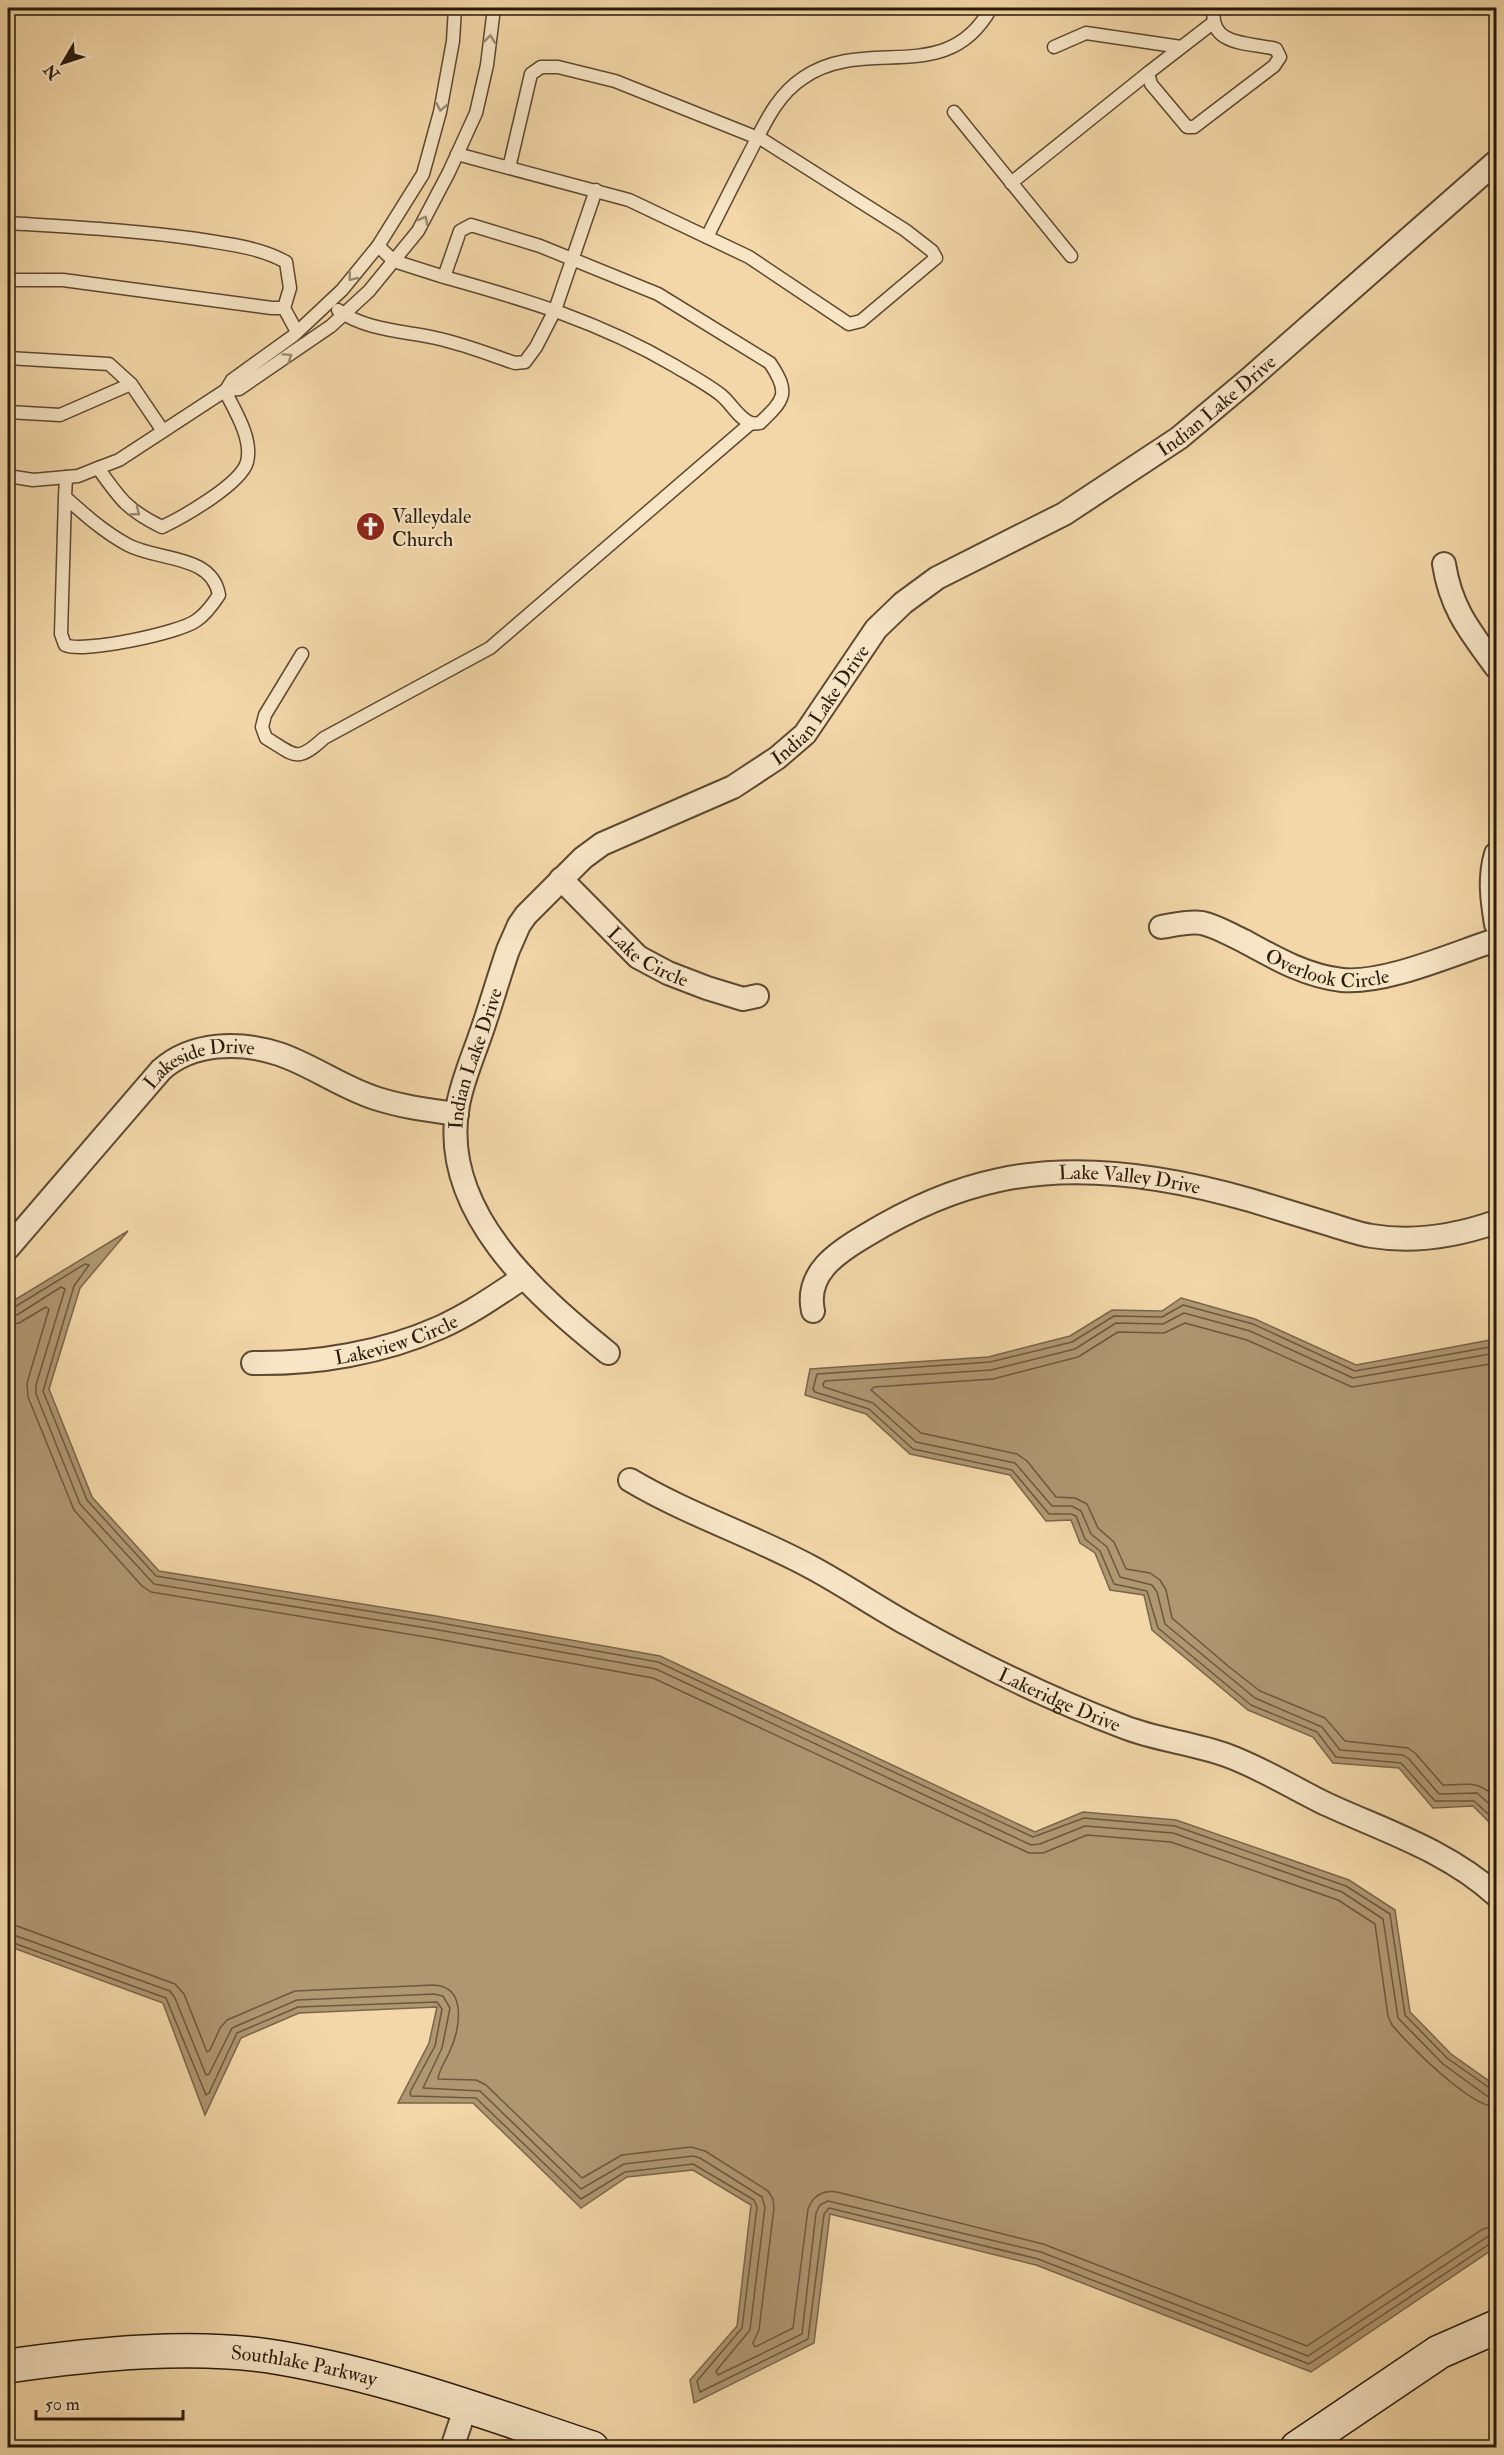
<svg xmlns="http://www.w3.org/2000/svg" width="1504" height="2455" font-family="'IM FELL Double Pica',serif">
<rect width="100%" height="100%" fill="#f3d7a8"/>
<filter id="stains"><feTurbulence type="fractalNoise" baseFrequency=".00333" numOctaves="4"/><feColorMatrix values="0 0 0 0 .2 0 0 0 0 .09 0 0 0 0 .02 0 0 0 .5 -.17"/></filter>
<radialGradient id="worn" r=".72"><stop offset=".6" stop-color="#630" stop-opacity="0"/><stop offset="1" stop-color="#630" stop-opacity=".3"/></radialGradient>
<g fill="#af9772" stroke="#7a6548" stroke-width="1.5">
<polygon points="128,1231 80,1288 49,1389 92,1497 159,1571 436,1616 660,1656 1035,1832 1083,1812 1176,1820 1349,1880 1395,1910 1410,2012 1451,2054 1496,2086 1496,2247 1311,2372 1036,2265 830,2214 814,2343 694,2403 690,2380 737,2326 751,2205 693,2170 627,2177 581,2208 473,2103 398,2103 429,2043 437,2007 299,2013 241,2038 205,2115 163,2003 8,1946 8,1304"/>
<polygon points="1181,1298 1255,1319 1356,1365 1496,1339 1496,1829 1473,1806 1433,1808 1399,1768 1333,1763 1313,1737 1248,1710 1152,1630 1144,1595 1110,1590 1095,1553 1080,1543 1071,1520 1046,1521 1010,1475 910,1454 866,1414 805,1395 810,1369 988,1357 1070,1336 1112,1310 1162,1311"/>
</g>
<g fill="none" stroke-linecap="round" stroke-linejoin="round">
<g stroke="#6d583e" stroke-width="1.5">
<polyline points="8,1309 13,1308 85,1264 89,1265 74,1286 43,1391 87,1500 156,1576 435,1622 658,1662 1033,1837 1084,1818 1175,1826 1346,1886 1390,1914 1405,2015 1447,2058 1491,2089 1496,2090"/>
<polyline points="8,1316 17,1315 61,1287 65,1289 36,1385 36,1394 80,1504 154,1584 433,1629 656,1669 1031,1845 1040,1844 1085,1826 1173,1833 1342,1892 1383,1919 1398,2018 1443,2064 1487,2096 1496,2098"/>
<path d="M8,1325L19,1323L46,1307L49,1309L27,1383L28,1397L74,1510L142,1586L151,1592L432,1638L653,1678L1029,1853H1043L1087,1835L1171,1842L1338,1900L1375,1924L1388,2016L1392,2025C1410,2046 1469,2106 1496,2107"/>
<polyline points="1496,1346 1355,1371 1253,1324 1183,1305 1162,1317 1114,1316 1072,1342 990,1362 817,1374 813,1389 815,1392 869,1409 913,1449 1012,1470 1049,1514 1071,1514 1076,1516 1085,1539 1100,1551 1114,1584 1147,1591 1158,1628 1251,1705 1317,1732 1336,1757 1401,1763 1435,1801 1474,1801 1496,1821"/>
<polyline points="1496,1353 1353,1378 1250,1331 1184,1313 1163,1324 1116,1323 1075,1349 991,1370 825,1381 823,1384 824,1387 873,1403 916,1442 1015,1463 1052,1506 1072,1506 1081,1511 1091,1534 1107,1547 1120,1577 1152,1585 1157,1592 1165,1624 1255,1698 1322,1727 1340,1750 1403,1755 1409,1759 1439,1794 1477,1793 1496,1810"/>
<path d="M1496,1363L1352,1387L1247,1340L1185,1323L1164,1333L1118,1332L1078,1357L993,1379L874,1387L871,1390L921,1433L1017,1454L1027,1461L1056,1497L1075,1498L1087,1504L1098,1528L1114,1542L1126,1569L1150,1573L1160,1580L1166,1590L1172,1618L1228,1666L1260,1691L1325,1718L1345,1741L1408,1748L1415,1753L1443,1785C1467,1786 1476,1778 1496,1798"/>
<path d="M8,1924L17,1926L175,1984L184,1994L207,2052L210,2050L220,2028L227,2020L295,1991L434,1985C469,1987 459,2032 449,2053C445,2062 439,2070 438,2079L476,2080L486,2085L582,2178L622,2155L691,2147L705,2151L768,2191L773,2199L774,2208L759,2330L753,2343L755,2347L793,2328L808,2209C813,2196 823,2190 837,2192L1043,2244L1307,2346L1483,2229L1496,2226"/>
<polyline points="8,1933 170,1991 175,1998 206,2075 209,2074 232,2028 297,2000 434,1994 443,1996 450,2008 442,2048 423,2088 480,2091 581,2189 624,2164 693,2156 700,2158 762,2197 765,2207 750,2330 716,2371 718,2375 802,2334 816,2213 820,2205 828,2201 1041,2252 1308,2356 1487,2237 1496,2235"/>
<polyline points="8,1941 166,1998 206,2095 209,2093 237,2033 298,2007 437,2002 442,2009 435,2046 410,2092 411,2096 476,2098 581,2199 625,2172 693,2164 754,2200 757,2207 742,2328 697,2381 700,2392 808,2339 824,2214 829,2208 1038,2259 1309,2364 1491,2243 1496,2242"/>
</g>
<defs>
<g id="lane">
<polyline points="455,8 453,41 440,112 423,174 378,246 342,290 293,336 232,380 226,390 239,389 331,326 369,291 418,231 449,172 476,113 487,65 494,8"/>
<path d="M1214,22L1148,73L1151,84L1187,127H1194L1274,66L1280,57L1276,49C1249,42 1208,47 1214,8"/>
<polyline points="1054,47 1086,33 1181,47"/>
<polyline points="954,112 1071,256"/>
<polyline points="457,154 629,200 749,257 849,324 861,321 936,258 932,251 905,230 763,140 615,81 558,67 541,67 531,74 509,168"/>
<polyline points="1011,183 1148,73"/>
<path d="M8,223C71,227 133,230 197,239C227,244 259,247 286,262L290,288L284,308L297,332"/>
<path d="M707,237C720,211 733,185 746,160C762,130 774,97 803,78C867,34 946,89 991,8"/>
<path d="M378,246L394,261L441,276L444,277C527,300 600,322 675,366C690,375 707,384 721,395C731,403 739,419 751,423C754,424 757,423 760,423C785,399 790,393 770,363L658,294L540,246L471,225L460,231L444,277"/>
<polyline points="8,280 63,280 272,308 284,308"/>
<path d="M338,310C366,331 407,331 440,339C466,345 491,355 515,363L525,362L536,347L555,310L596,190"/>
<polyline points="8,358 109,364 131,384 163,431"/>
<polyline points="8,412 60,415 131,384"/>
<path d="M98,468C120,499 127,510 162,527C183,517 241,484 247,462C253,439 235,411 225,391"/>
<polyline points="8,476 33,480 78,476 98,468 119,460 226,390"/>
<path d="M65,497C85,515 104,532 128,545C158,561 212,554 219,595C213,604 206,614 197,620C181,633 83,653 65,645L61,634L65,497L66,477"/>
<path d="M302,654L265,715L262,727L266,738C295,755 296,764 324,738L490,648L751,423"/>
</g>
<g id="street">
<path d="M1444,564C1451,609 1470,631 1496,667"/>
<path d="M1496,854C1489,877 1492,900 1496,924"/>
<path id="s1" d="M561,879L638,957L668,973L707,988L743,999L757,996"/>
<path id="s2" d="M1161,927C1174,925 1188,921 1202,923C1216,926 1231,935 1244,941C1275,958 1306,976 1342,980C1386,984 1452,954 1496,940"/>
<path id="s3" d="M8,1248L161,1070C192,1042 240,1041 279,1054C312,1065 341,1087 375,1098C402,1107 429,1110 457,1114"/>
<path id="s4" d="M813,1311C805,1274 836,1253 865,1236C906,1211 951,1190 999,1180C1081,1162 1170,1177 1250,1200C1277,1208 1305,1217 1332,1225C1345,1229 1358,1234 1372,1236C1415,1243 1456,1236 1496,1222"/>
<path id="s5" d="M608,1353C536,1295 438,1210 458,1105C462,1082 472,1059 480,1036C490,1008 498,979 508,950L519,925L526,915L583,858L602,844L733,787L777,758L805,734L876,629L903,603L937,578L1064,514L1179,438L1247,381L1496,162"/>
<path id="s6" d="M253,1363C316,1364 383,1353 441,1327C470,1314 497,1295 524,1277"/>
<path id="s7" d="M630,1480C687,1514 751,1535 809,1566C843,1584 875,1606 909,1625C978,1664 1050,1699 1124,1727C1157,1740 1193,1743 1226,1755C1262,1768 1293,1788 1326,1804C1385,1831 1448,1851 1496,1895"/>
<polyline points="452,2448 466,2406"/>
</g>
<g id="secondary">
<path id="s8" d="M8,2366C92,2354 196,2343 281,2358C387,2376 490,2414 592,2448"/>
<polyline points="1297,2448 1439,2352 1496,2327"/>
</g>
</defs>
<use href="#lane" stroke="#5d4931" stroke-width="15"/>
<use href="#street" stroke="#5d4931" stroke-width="26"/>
<use href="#secondary" stroke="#2b1a09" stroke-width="36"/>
<use href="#lane" stroke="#f7e5c6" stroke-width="12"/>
<use href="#street" stroke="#f7e5c6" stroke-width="22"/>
<use href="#secondary" stroke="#f7e5c6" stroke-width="33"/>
</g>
<defs><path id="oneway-chevron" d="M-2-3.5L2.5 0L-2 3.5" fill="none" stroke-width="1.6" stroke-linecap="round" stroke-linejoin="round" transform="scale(1.5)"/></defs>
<g stroke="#9b8a71">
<use href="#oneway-chevron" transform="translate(490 39) rotate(-83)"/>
<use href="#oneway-chevron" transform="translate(441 107) rotate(101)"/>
<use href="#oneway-chevron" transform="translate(424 220) rotate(-62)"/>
<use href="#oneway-chevron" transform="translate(352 277) rotate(129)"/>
<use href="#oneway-chevron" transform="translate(288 357) rotate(-34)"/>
<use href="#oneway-chevron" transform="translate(136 512) rotate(38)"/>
</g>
<defs>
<symbol id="church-disc" viewBox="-11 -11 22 22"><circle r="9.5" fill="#8f2418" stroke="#f7e5c6"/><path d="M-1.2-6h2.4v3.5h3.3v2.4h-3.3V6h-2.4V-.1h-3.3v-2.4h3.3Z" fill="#fff"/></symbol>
</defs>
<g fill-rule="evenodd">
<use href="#church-disc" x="354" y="510" width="33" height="33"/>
</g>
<g text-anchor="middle" stroke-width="4.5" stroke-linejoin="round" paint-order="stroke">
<g font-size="20" fill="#2b1a09" stroke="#f7e5c6">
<text dy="7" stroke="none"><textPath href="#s5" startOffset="1380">Indian Lake Drive</textPath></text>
<text dy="7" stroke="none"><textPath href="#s5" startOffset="876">Indian Lake Drive</textPath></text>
<text dy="7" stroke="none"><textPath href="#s1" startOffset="118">Lake Circle</textPath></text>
<text dy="7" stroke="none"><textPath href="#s2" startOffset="177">Overlook Circle</textPath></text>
<text dy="7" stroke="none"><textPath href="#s5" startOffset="354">Indian Lake Drive</textPath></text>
<text dy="7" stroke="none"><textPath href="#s3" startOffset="274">Lakeside Drive</textPath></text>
<text dy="7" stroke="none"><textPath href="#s4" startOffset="376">Lake Valley Drive</textPath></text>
<text dy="7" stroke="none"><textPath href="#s6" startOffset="146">Lakeview Circle</textPath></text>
<text dy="7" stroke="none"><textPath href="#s7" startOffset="483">Lakeridge Drive</textPath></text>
<text dy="7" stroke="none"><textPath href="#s8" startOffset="298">Southlake Parkway</textPath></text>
</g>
<g font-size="20" fill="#2b1a09" stroke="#f7e5c6" text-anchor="start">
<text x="392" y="523">Valleydale<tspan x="392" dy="23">Church</tspan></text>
</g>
</g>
<rect width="1504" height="2455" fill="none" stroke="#f3d7a8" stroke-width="30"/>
<rect x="9" y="9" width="1486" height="2437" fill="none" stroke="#2b1a09" stroke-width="3"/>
<rect x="15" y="15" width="1474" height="2425" fill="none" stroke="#2b1a09" stroke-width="1.5"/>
<g transform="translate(63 63) rotate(231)" stroke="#f7e5c6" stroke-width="4.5" paint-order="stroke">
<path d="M0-4.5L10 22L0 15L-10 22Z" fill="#2b1a09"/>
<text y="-9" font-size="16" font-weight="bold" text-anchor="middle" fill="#2b1a09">N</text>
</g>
<path d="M36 2410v9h147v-9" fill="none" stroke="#2b1a09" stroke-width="3"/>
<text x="45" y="2410" font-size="18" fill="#2b1a09" stroke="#f7e5c6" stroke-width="4.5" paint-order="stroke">50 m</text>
<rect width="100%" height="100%" filter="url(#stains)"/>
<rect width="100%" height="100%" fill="url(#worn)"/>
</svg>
